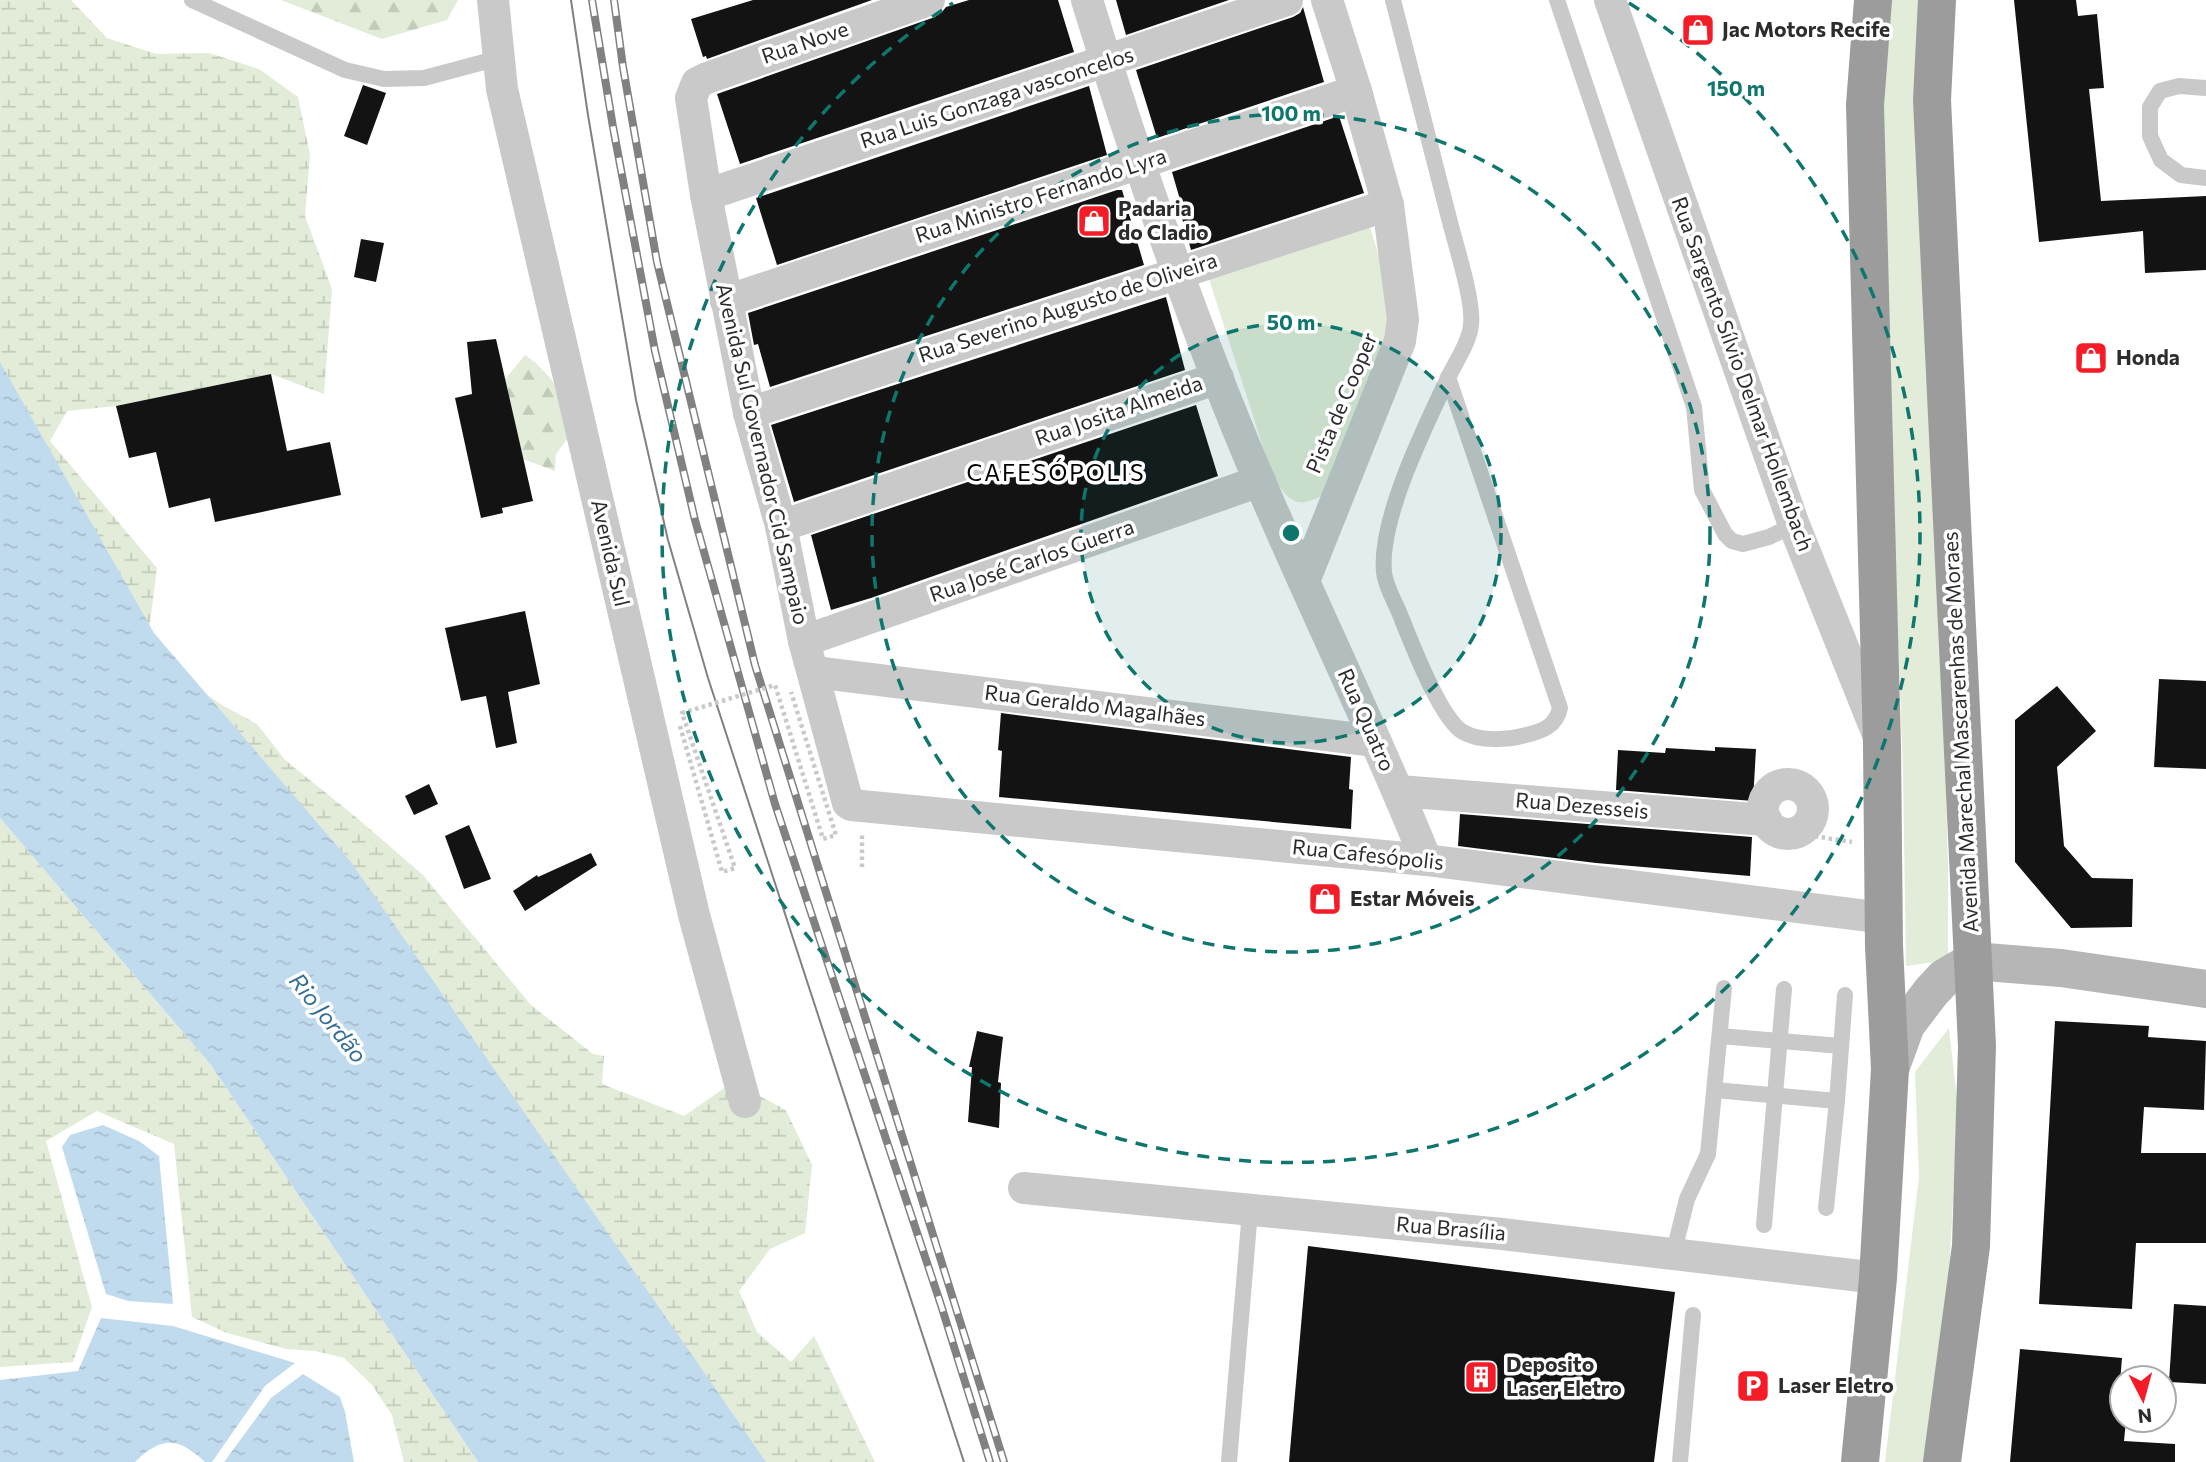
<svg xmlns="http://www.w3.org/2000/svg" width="2206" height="1462" font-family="Commissioner,sans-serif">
<defs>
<pattern id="forest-firs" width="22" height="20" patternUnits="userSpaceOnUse" patternTransform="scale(1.75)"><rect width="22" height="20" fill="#e2ecd8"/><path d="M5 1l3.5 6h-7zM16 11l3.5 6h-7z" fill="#c2cbba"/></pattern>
<pattern id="wetland-marsh" width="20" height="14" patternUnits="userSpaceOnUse" patternTransform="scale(1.75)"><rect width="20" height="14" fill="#e2ecd8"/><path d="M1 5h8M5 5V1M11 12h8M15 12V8" fill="none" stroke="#c2cbba"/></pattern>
<pattern id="water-ripples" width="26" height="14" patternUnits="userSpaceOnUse" patternTransform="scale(1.75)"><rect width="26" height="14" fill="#c1dbee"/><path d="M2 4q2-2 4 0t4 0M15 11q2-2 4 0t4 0" fill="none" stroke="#a6bccc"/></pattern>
</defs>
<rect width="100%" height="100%" fill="#fff"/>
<g fill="#e2ecd8">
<polygon points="1885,0 1927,0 1948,870 1948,960 1906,966 1903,770 1882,221"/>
<path d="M1367,217L1398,320L1325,494C1297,510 1290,502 1273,478L1208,276Z"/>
<polygon points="1949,1028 1958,1109 1947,1310 1926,1462 1885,1462 1919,1177 1915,1072"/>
</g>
<g fill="url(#forest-firs)">
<polygon points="281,0 458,0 447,20 382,39"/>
<polygon points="525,355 536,363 552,380 566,411 567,439 556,454 555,471 523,459 505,379"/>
</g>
<g fill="url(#wetland-marsh)">
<polygon points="0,0 71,0 107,38 156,54 209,53 259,69 298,97 310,155 305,216 332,289 324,394 271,374 116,406 67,411 50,441 157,568 146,654 222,705 257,724 285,760 357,818 423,875 531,1005 593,1054 604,1056 602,1084 684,1116 733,1082 786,1110 812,1165 805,1233 770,1249 739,1291 757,1332 791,1362 814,1336 875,1462 720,1462 0,465"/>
<polygon points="0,818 211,1065 478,1462 404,1462 392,1415 372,1385 344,1358 315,1351 286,1349 227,1333 192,1317 174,1144 97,1111 46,1141 92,1307 73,1362 0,1367"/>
</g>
<g fill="url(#water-ripples)">
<polygon points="0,362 154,633 351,862 766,1462 478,1462 211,1065 0,818"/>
<polygon points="103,1125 139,1141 159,1156 173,1304 128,1301 106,1294 62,1147 70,1135"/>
<path d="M101,1318L173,1326L295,1363L265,1386L212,1462H205C179,1438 163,1435 135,1462H0V1380L78,1371Z"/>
<polygon points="303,1374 340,1397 345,1412 354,1462 224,1462 271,1398"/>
</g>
<g fill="#131313">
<polygon points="753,0 872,0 707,59 706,56 703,57 691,19"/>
<polygon points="969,0 1058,0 1074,52 740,164 717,94 935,17 942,12 946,7"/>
<polygon points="1116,0 1229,0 1126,35"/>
<polygon points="2014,0 2076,0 2078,16 2097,14 2104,88 2089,89 2101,201 2206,196 2206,270 2145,273 2143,231 2039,242"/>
<polygon points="1303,7 1324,82 1157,138 1136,70 1293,17 1300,13"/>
<polygon points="363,85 386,93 367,145 344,136"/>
<polygon points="1089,86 1107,155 777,265 756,198"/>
<polygon points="1339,116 1364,193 1191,250 1180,211 1183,210 1172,172"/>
<polygon points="1117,190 1122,190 1144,265 770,387 758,344 754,345 748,313"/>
<polygon points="361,239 384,243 376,282 354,277"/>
<polygon points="1166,297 1185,370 794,502 771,425"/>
<polygon points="496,339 533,501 502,508 503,513 481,518 455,398 472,394 467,342"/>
<polygon points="271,374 287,451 330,442 341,495 215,522 210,498 169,508 156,452 129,458 116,406"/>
<polygon points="1196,405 1218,476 871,598 831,610 811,535"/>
<polygon points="525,611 540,684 508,692 517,743 496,748 486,696 461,701 445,628"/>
<polygon points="2159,679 2206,681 2206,769 2154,767"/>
<polygon points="2057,686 2096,731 2057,767 2064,846 2092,878 2133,879 2132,927 2071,928 2015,862 2015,720"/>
<polygon points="1001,713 1351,757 1349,789 1353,790 1351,829 999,797 1002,751 998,750"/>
<polygon points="1715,747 1756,749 1753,801 1616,790 1618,750 1665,753 1666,748 1715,751"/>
<polygon points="429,784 438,804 414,815 405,796"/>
<polygon points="1460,814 1752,837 1750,876 1596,863 1458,846"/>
<polygon points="469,825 491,879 464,889 445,836"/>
<polygon points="591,853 597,865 525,911 513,891 537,875 538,877"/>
<polygon points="2055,1021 2149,1026 2148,1037 2206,1041 2204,1110 2144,1107 2141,1153 2206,1153 2206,1243 2136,1243 2132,1309 2039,1304"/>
<polygon points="977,1031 1003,1037 998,1082 1001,1083 999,1128 968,1122 972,1067 969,1067"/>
<polygon points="1308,1246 1675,1292 1654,1462 1289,1462"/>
<polygon points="2174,1304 2206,1306 2206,1384 2169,1382"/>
<polygon points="2020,1349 2122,1358 2117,1420 2126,1420 2124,1441 2175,1444 2175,1462 2010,1462"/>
</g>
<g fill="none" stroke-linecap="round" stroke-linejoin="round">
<g stroke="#c9c9c9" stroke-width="4.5" stroke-dasharray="3.5 3.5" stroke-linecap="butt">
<polyline points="1794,833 1852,842"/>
<polyline points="862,867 862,835"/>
</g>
<g stroke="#c9c9c9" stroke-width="16">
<polyline points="192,0 345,70 384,79 424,78 499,58"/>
<path d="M1393,0C1412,75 1432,151 1451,226C1457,249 1474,303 1471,325C1469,343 1456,361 1448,378C1425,427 1379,519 1384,572C1385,585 1394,600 1399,612C1410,639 1440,719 1463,732C1480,742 1508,740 1526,735C1543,731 1556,726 1560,708L1448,377"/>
<polyline points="1557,0 1694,407 1702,490 1725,534 1732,541 1743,544 1769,537 1794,525"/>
<polyline points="2206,88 2179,86 2160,91 2150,107 2150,136 2161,160 2181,175 2206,178"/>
<polyline points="1720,1036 1841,1046"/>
<polyline points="1715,1090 1837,1101 1826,1208"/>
<polyline points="1837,1101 1845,995"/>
<polyline points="1764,1225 1784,989"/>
<polyline points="1677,1239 1687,1199 1708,1154 1724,988"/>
<polyline points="1229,1462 1250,1211"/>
<polyline points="1680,1462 1693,1315"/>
</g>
<g stroke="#c9c9c9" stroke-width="32">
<polyline points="493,0 502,89 694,915 745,1102"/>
<polyline points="929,0 707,78 697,83 691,98 706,195 749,413 781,526 804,641 848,803 851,805 1426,860 1884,918"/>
<path d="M1087,0C1137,163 1193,326 1260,482C1314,609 1375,732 1426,860"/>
<polyline points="1610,0 1794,525 1877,732"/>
<polyline points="706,195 1287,0"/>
<polyline points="726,301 1356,91"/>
<polyline points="749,413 1388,205"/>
<polyline points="781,526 1218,378"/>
<polyline points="1304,581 1400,341 1403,319 1388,205 1356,91 1327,0"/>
<polyline points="804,641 1260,481"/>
<polyline points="814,672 1375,741"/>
<circle cx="1788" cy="809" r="25"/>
<polyline points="1399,791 1766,820"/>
<polyline points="1024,1188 1502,1234 1878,1278"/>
</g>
<polyline stroke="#b6b6b6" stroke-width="38" points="1890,1069 1906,1025 1931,992 1944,978 1973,961 2061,968 2206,989"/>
<g stroke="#9c9c9c" stroke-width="38">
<polyline points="1937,0 1932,100 1977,1046 1971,1246 1942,1462"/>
<polyline points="1860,1462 1878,1278 1890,1069 1884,946 1882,745 1865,105 1873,0"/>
</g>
<polyline stroke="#818181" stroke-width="2" points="571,0 588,115 636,400 668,540 708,678 964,1462"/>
<defs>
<g id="rail">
<polyline points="592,0 613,127 655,351 695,520 775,804 941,1305 990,1462"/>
<polyline points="614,0 623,67 657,262 755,665 1004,1462"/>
</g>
</defs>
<use href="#rail" stroke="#818181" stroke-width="8"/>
<use href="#rail" stroke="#fff" stroke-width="5" stroke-dasharray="16" stroke-linecap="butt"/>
<polyline stroke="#c9c9c9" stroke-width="4.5" stroke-dasharray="3.5 3.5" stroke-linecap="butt" points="680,726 722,872 735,868 682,713 775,685 823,839 836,835 791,692"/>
</g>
<circle cx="1291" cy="533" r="210" fill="#0f766e" fill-opacity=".12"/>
<g fill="none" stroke="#0f766e" stroke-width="3.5" stroke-dasharray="12 9">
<circle cx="1291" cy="533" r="210"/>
<circle cx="1291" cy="533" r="419"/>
<path d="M1629 3A629 629 0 1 1 953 3"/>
</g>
<defs>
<symbol id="shop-square" viewBox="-11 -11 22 22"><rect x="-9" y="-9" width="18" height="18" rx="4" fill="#f51c27" stroke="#fff"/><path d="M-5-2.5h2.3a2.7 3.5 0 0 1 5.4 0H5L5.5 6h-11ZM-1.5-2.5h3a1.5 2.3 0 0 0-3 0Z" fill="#fff"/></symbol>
<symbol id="building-square" viewBox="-11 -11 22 22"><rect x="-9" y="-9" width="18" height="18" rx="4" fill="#f51c27" stroke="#fff"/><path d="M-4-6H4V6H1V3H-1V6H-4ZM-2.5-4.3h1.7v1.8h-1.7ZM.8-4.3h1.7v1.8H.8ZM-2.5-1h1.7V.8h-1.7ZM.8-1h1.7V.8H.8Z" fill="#fff"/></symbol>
<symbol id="parking-square" viewBox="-11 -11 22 22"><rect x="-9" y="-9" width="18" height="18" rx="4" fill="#f51c27" stroke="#fff"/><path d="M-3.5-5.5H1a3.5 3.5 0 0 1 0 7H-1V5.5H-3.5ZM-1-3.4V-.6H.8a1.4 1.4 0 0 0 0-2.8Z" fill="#fff"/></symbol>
</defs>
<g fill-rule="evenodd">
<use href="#shop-square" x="1679" y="11" width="38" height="38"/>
<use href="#shop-square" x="1075" y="202" width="38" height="38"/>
<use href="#shop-square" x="2072" y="339" width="38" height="38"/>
<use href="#shop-square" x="1306" y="880" width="38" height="38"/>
<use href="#building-square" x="1462" y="1358" width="38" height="38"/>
<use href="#parking-square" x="1734" y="1367" width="38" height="38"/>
</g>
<g text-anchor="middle" stroke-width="7" stroke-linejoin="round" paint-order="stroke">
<g font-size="21" font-weight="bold" fill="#2c2c2c" stroke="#fff" text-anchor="start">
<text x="1722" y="37">Jac Motors Recife</text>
<text x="1118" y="216">Padaria<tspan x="1118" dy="24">do Cladio</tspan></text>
<text x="2116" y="365">Honda</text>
<text x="1350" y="906">Estar Móveis</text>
<text x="1506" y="1372">Deposito<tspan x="1506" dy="24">Laser Eletro</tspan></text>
<text x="1778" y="1393">Laser Eletro</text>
</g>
<g font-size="21" fill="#2c2c2c" stroke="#fff">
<text transform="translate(805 43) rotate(-19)" y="7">Rua Nove</text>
<text transform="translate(997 98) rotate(-18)" y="7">Rua Luis Gonzaga vasconcelos</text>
<text transform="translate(1041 196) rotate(-18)" y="7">Rua Ministro Fernando Lyra</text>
<text transform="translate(1068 308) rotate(-18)" y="7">Rua Severino Augusto de Oliveira</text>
<text transform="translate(1742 374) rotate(70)" y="7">Rua Sargento Sílvio Delmar Hollembach</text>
<text transform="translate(1342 403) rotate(-67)" y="7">Pista de Cooper</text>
<text transform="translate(1119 411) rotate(-19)" y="7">Rua Josita Almeida</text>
<text transform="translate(762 454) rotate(77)" y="7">Avenida Sul Governador Cid Sampaio</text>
<text transform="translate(610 553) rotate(77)" y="7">Avenida Sul</text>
<text transform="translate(1032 561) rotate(-19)" y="7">Rua José Carlos Guerra</text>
<text transform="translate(1095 706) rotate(7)" y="7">Rua Geraldo Magalhães</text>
<text transform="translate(1366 720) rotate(66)" y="7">Rua Quatro</text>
<text transform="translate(1961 732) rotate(-93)" y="7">Avenida Marechal Mascarenhas de Moraes</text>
<text transform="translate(1582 806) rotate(5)" y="7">Rua Dezesseis</text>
<text transform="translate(1368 855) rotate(6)" y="7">Rua Cafesópolis</text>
<text transform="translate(1451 1229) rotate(5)" y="7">Rua Brasília</text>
</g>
<g font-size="23" letter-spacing="2" fill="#000" stroke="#fff">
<text x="1056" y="481">CAFESÓPOLIS</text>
</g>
<g font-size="23" font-style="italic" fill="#336d95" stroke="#fff">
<text transform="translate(328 1018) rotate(51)" y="8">Rio Jordão</text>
</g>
</g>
<circle cx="1291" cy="533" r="10" fill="#0f766e" stroke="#fff" stroke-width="3.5"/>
<g font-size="21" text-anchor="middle" font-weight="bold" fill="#0f766e" stroke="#fff" stroke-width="7" stroke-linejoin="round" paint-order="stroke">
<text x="1736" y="96">150 m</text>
<text x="1291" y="121">100 m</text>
<text x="1291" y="330">50 m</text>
</g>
<g transform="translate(2143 1399) rotate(174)"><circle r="33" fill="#ffffff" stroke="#ababab" stroke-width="2"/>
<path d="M0-5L12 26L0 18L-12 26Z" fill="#f51c27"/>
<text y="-10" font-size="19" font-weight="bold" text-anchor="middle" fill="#2c2c2c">N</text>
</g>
</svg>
